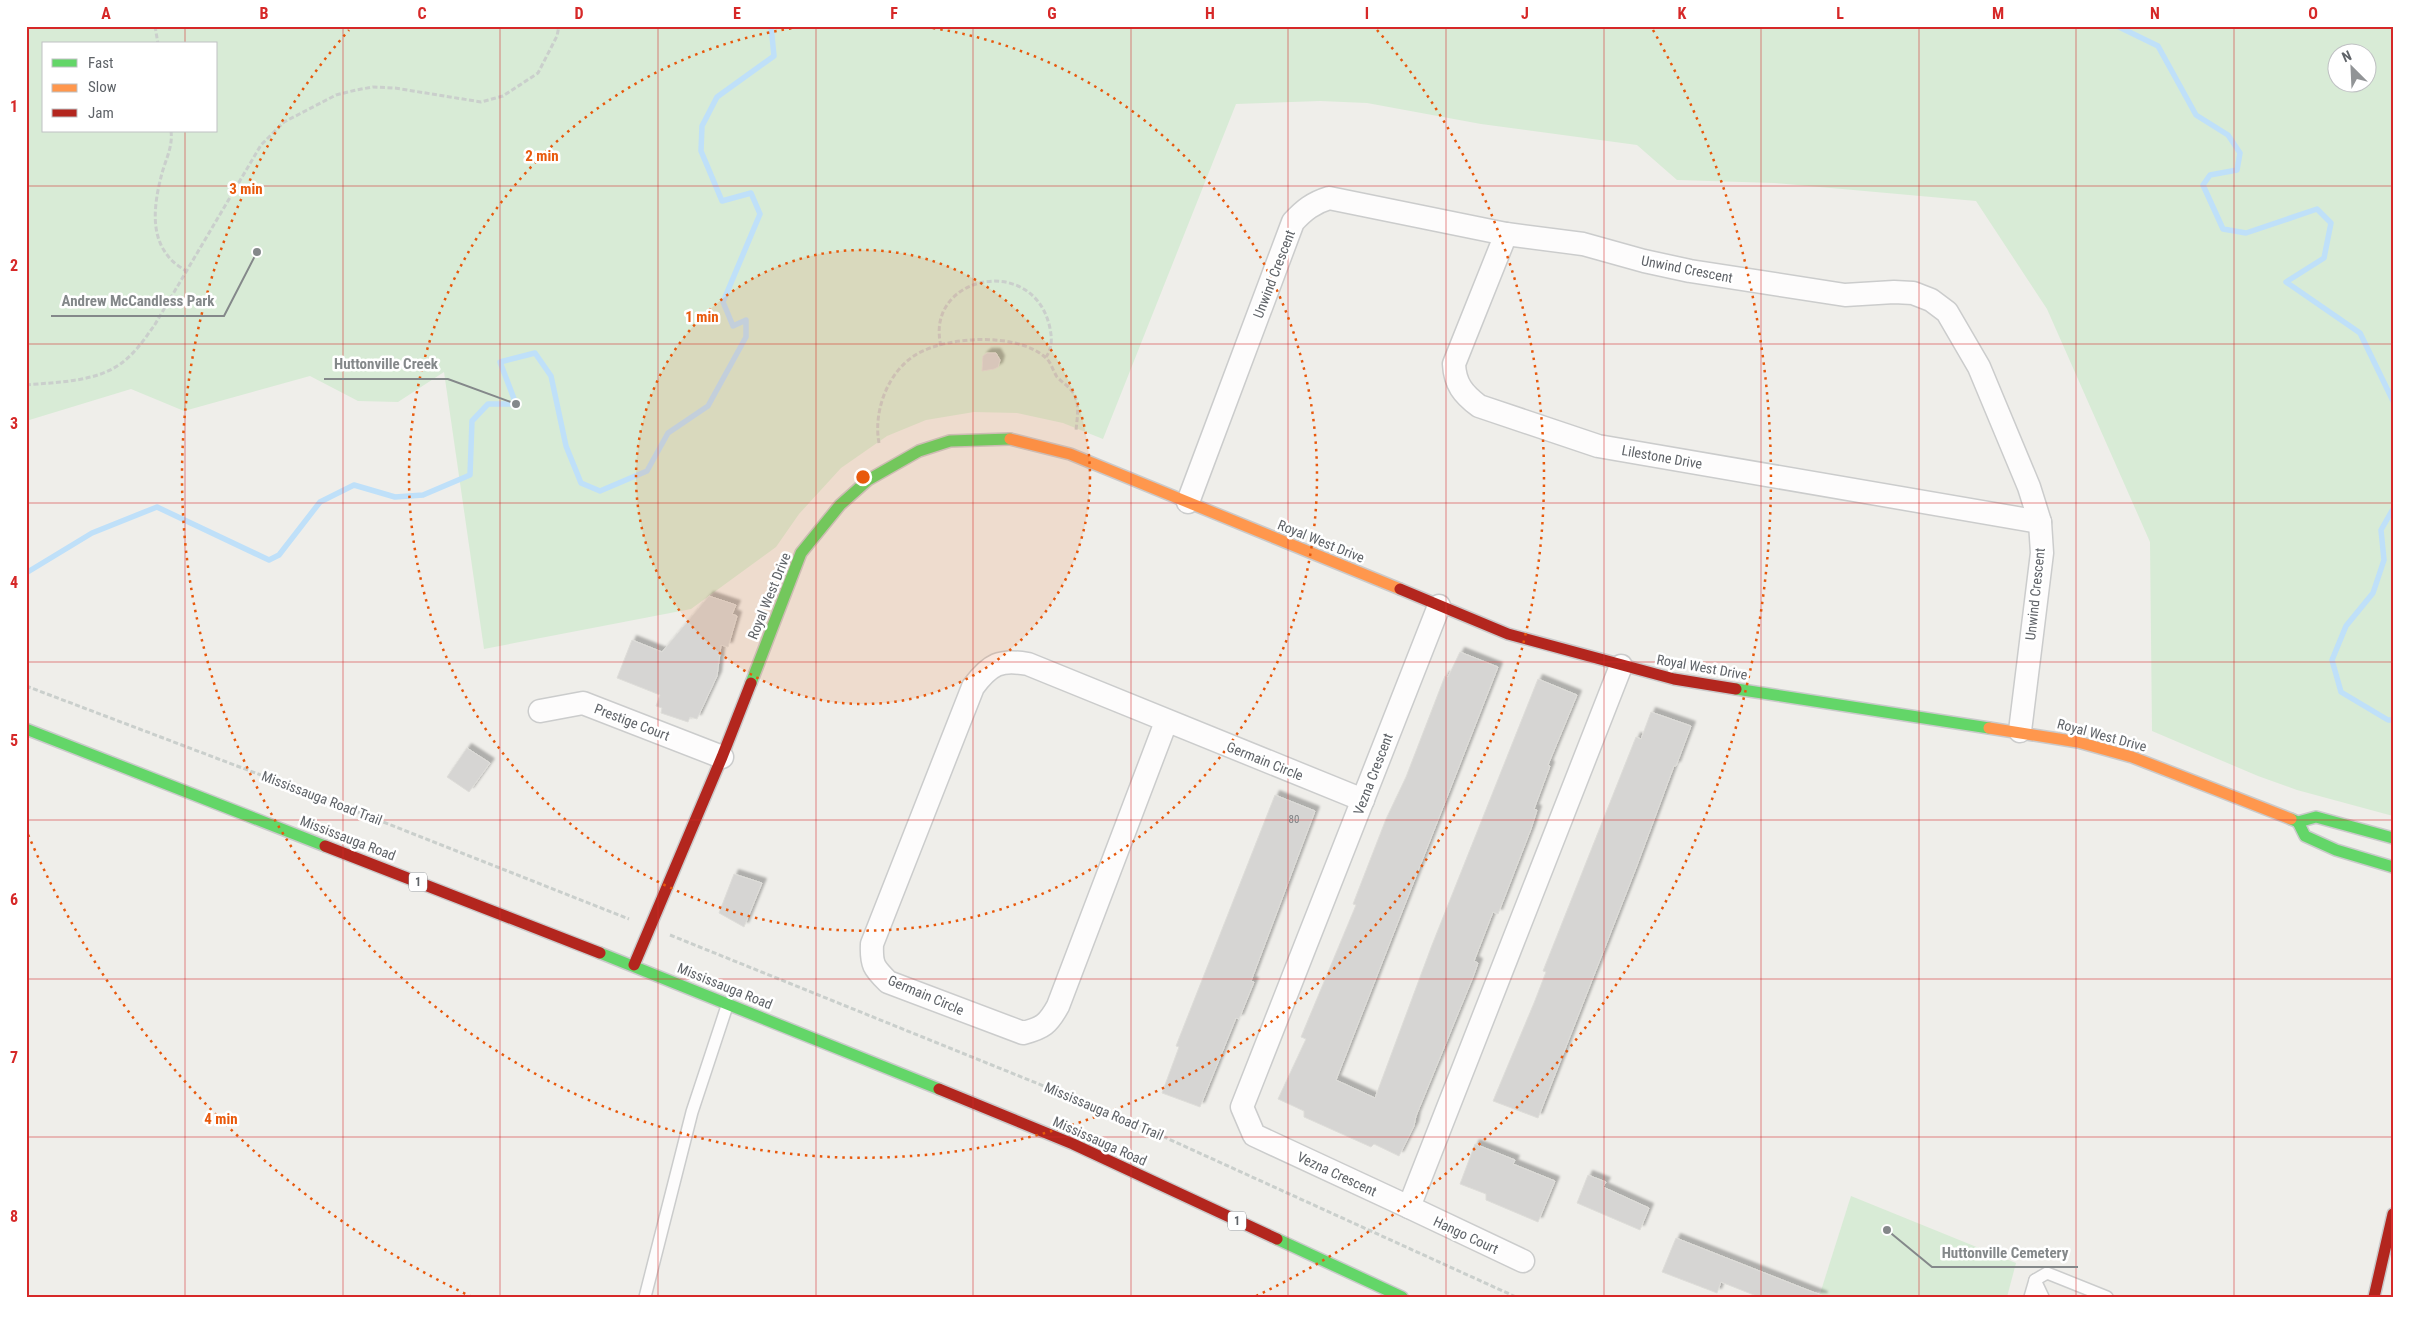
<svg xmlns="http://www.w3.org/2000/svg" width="2419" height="1323" font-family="'Roboto Condensed',sans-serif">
<defs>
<filter id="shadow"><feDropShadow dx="4.5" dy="-4.5" stdDeviation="1" flood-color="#0004"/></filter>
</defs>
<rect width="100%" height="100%" fill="#efeeea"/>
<g fill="#d8ebd6" fill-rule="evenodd">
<path d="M26,26H2393V816L2297,790L2258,776L2152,731L2150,542L2047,309L1976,201L1775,183L1677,180L1637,145L1481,124L1367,103L1320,101L1236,104L1103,439L1063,423L1017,413L974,412L926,420L887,436L841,468L799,514L776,547L691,609L484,649L444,372L398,402L358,401L310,376L184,411L131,389L26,421ZM44,44H216V131H44ZM2336,52H2366V82H2336Z"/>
<polygon points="1851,1196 2016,1263 2007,1297 1819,1297"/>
</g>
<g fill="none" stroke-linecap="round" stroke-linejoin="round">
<g stroke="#bfe0f9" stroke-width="5.5">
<polyline points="2117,26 2158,46 2196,115 2228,135 2240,153 2237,170 2210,175 2203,185 2223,229 2246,233 2317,209 2331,223 2324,258 2286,282 2360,333 2393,401"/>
<polyline points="2393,509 2381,530 2384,560 2373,593 2346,626 2332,660 2341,692 2388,720 2393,720"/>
<polyline points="26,573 92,533 157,507 269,560 279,555 320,502 354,485 395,497 423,495 470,475 472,421 488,404 516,404 500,362 535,353 551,376 566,446 581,483 600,491 647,471 668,433 708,406 746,337 746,320 733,326 723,302 760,214 751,193 722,201 701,151 702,126 717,97 774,56 771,26"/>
</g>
</g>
<g fill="#d6d5d3" stroke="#deddd9" filter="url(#shadow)">
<polygon points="987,353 996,353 1000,360 998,367 994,369 982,371 983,356"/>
<polygon points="709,596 736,605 732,614 737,616 728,647 721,645 717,676 697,719 690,717 688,722 661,713 662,708 656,706 660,695 617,678 632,640 662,652"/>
<polygon points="1460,652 1498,667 1336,1080 1375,1098 1432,945 1538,679 1577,695 1548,765 1550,766 1534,809 1537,810 1531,829 1498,914 1493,912 1481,943 1474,961 1478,963 1473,977 1416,1116 1414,1126 1399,1156 1374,1144 1371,1147 1304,1117 1304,1111 1278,1099 1306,1039 1301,1037 1356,905 1353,904 1386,819 1406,777 1445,676 1448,677"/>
<polygon points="1651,712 1691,726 1676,766 1674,766 1636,868 1538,1118 1493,1101 1534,1003 1546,972 1543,971 1636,737 1641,739"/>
<polygon points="467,748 490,763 469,792 447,777"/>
<polygon points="1275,795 1315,811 1251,981 1254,982 1239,1019 1236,1018 1200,1107 1162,1093 1179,1047 1176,1046"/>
<polygon points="734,874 762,883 744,927 719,913"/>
<polygon points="1475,1144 1515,1160 1513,1164 1555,1181 1538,1222 1486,1200 1486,1194 1460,1184"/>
<polygon points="1588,1175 1606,1182 1603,1187 1649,1208 1640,1230 1577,1203"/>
<polygon points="1676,1238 1823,1296 1823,1297 1759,1297 1721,1282 1717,1293 1662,1272"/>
</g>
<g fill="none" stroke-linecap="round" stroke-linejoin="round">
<defs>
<g id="lane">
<polyline points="2035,1280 2043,1297"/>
<polyline points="645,1297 692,1112 728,1003"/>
<polyline points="2030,1297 2035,1280 2047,1273 2107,1297"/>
</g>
<g id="street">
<path d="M1506,234L1454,364C1455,384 1463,394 1479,406L1598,446L2040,522"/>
<path d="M1188,502L1293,222C1304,210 1313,203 1329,198L1506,234L1583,244L1644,261L1690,271L1845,295L1894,292L1913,293L1931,300L1947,312L1979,367L2029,487L2040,522L2042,553L2020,731"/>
<polyline points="1439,606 1242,1107 1254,1135 1409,1207 1621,666"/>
<polyline points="540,711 583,703 722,757"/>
<path d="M1166,722L1058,1006C1048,1024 1043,1028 1023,1033L888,982C874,968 871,965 872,944L973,687C990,664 1000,659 1028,664L1363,800"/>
<polyline points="1409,1207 1523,1261"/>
</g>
<g id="fast">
<polyline points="751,683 801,553 840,505 868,480 919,451 950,441 1010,439"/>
<polyline points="1736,689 1989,728"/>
<polyline points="26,729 325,846"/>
<polyline points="2291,819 2298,822 2316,817 2393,838"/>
<polyline points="2298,822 2305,836 2336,850 2393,867"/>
<polyline points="600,953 939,1089"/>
<polyline points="1277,1239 1402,1297"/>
</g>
<g id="slow">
<polyline points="1010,439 1070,454 1400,589"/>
<polyline points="1989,728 2078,742 2132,757 2291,819"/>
</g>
<g id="jam">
<polyline points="1400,589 1508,634 1674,679 1736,689"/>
<polyline points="325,846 600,953"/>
<polyline points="634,965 722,757 751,683"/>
<polyline points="939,1089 1073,1144 1277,1239"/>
<polyline points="2374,1297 2393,1214"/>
</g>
</defs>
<use href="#lane" stroke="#cbcccc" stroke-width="14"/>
<use href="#street" stroke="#cbcccc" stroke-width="25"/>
<use href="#fast" stroke="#cacacb" stroke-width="14"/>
<use href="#slow" stroke="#cacacb" stroke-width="14"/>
<use href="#jam" stroke="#cacacb" stroke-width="14"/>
<g stroke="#cacfcc" stroke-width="3" stroke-dasharray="5 2.5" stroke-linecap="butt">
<polyline points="155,26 158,44"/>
<path d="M171,131C173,146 166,159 162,173C155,200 149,233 168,256C172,262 180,267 186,271"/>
<path d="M941,346C924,277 1030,253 1049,324C1052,336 1053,347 1046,357"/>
<path d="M26,385C57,382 100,382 124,361C136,352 145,338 154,326L261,145L284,122L336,95L356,90L373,87L395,88L481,102L503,96L538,73L557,36L559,26"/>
<path d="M879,443C873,411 888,371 917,354C948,336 1018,332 1046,358C1051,362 1053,371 1057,377C1062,382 1067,385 1071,390C1081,401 1077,417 1076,431"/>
<polyline points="26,686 340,805 629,919"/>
<polyline points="670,935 1118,1116 1516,1297"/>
</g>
<use href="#lane" stroke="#fdfcfc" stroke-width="11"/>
<use href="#street" stroke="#fdfcfc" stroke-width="22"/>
<use href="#fast" stroke="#63d668" stroke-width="11"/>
<use href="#slow" stroke="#ff974d" stroke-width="11"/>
<use href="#jam" stroke="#b3261e" stroke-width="11"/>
</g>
<path fill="none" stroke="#d62828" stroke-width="1" stroke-opacity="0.55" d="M185,26V44M343,26V1297M500,26V1297M658,26V1297M816,26V1297M973,26V1297M1131,26V1297M1288,26V1297M1446,26V1297M1604,26V1297M1761,26V1297M1919,26V1297M2076,26V1297M2234,26V1297M185,131V1297M26,186H2393M26,344H2393M26,503H2393M26,662H2393M26,820H2393M26,979H2393M26,1137H2393"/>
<circle cx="863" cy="477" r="227" fill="#e8590c" fill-opacity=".12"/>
<g fill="none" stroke="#e8590c" stroke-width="2.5" stroke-dasharray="2.5 5">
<circle cx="863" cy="477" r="227"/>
<path d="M918 26A454 454 0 1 1 808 26"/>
<path d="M1377 30A681 681 0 1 1 349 30"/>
<path d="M472 1297A908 908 0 0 1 27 832M1653 30A908 908 0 0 1 1254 1297"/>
</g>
<g text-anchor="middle" stroke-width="5" stroke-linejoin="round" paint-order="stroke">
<g font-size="11" fill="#7e8184">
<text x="1294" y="823">80</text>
</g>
<g fill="#fff" stroke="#8f9295" stroke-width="1">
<rect x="409" y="872.5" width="18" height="19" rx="4"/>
<rect x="1228" y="1211.5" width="18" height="19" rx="4"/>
</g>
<g font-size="12" font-weight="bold" fill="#5f6368">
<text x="418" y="886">1</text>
<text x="1237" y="1225">1</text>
</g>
<g font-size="14" fill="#5f6368" stroke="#fff">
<text transform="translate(1687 269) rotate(11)" y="5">Unwind Crescent</text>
<text transform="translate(1274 274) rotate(-69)" y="5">Unwind Crescent</text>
<text transform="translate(1662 457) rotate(10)" y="5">Lilestone Drive</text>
<text transform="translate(1321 541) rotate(22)" y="5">Royal West Drive</text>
<text transform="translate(2035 594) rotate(-84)" y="5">Unwind Crescent</text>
<text transform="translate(769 596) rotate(-68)" y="5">Royal West Drive</text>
<text transform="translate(1702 667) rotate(10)" y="5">Royal West Drive</text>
<text transform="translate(632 722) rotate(21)" y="5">Prestige Court</text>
<text transform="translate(2102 735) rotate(15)" y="5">Royal West Drive</text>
<text transform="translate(1265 761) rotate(22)" y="5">Germain Circle</text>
<text transform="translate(1373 774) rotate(-69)" y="5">Vezna Crescent</text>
<text transform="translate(322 798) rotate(21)" y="5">Mississauga Road Trail</text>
<text transform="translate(348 838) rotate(21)" y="5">Mississauga Road</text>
<text transform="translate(725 986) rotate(22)" y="5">Mississauga Road</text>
<text transform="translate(926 995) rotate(23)" y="5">Germain Circle</text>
<text transform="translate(1104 1111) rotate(23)" y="5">Mississauga Road Trail</text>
<text transform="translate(1100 1141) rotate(24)" y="5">Mississauga Road</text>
<text transform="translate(1337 1174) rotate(25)" y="5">Vezna Crescent</text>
<text transform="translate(1466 1235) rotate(25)" y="5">Hango Court</text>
</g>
</g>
<circle cx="863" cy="477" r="8" fill="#e8590c" stroke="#fff" stroke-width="2.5"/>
<g font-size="15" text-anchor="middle" font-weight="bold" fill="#e8590c" stroke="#fff" stroke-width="5" stroke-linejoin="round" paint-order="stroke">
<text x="542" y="161">2 min</text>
<text x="246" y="194">3 min</text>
<text x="702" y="322">1 min</text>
<text x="221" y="1124">4 min</text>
</g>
<path fill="none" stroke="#84888a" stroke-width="2" d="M257 252L224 316H51M516 404L448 379H324M1887 1230L1932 1267H2078"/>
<g fill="#84888a" stroke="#fff" stroke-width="2">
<circle cx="257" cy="252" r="5"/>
<circle cx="516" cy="404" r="5"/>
<circle cx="1887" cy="1230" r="5"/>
</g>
<g font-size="15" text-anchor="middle" font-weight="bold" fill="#84888a" stroke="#fff" stroke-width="5" stroke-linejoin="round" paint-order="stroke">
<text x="138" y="306">Andrew McCandless Park</text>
<text x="386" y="369">Huttonville Creek</text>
<text x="2005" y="1258">Huttonville Cemetery</text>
</g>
<rect width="2419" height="1323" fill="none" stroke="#ffffff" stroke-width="55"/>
<rect x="42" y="42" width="175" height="90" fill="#ffffff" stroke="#bfc1c3"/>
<rect x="52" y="59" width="25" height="8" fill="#63d668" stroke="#bfc1c3"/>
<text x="88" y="68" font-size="15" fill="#5f6368">Fast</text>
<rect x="52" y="84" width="25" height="8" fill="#ff974d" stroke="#bfc1c3"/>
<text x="88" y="92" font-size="15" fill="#5f6368">Slow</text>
<rect x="52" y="109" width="25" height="8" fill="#b3261e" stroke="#bfc1c3"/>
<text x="88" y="118" font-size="15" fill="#5f6368">Jam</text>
<g transform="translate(2352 68) rotate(336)"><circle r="24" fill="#ffffff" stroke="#bfc1c3"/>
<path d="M0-4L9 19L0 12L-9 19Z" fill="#919496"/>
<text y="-8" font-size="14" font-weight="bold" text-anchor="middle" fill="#5f6368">N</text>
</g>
<rect x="28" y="28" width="2364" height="1268" fill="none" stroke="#d62828" stroke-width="2"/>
<g font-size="16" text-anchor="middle" font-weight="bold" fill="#d62828">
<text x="106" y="19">A</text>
<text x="264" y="19">B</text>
<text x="422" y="19">C</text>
<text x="579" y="19">D</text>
<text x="737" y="19">E</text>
<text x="894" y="19">F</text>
<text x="1052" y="19">G</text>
<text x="1210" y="19">H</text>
<text x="1367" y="19">I</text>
<text x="1525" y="19">J</text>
<text x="1682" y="19">K</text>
<text x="1840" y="19">L</text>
<text x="1998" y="19">M</text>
<text x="2155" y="19">N</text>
<text x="2313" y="19">O</text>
<text x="14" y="112">1</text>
<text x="14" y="271">2</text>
<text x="14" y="429">3</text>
<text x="14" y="588">4</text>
<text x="14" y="746">5</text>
<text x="14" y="905">6</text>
<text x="14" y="1063">7</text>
<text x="14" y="1222">8</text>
</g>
</svg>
